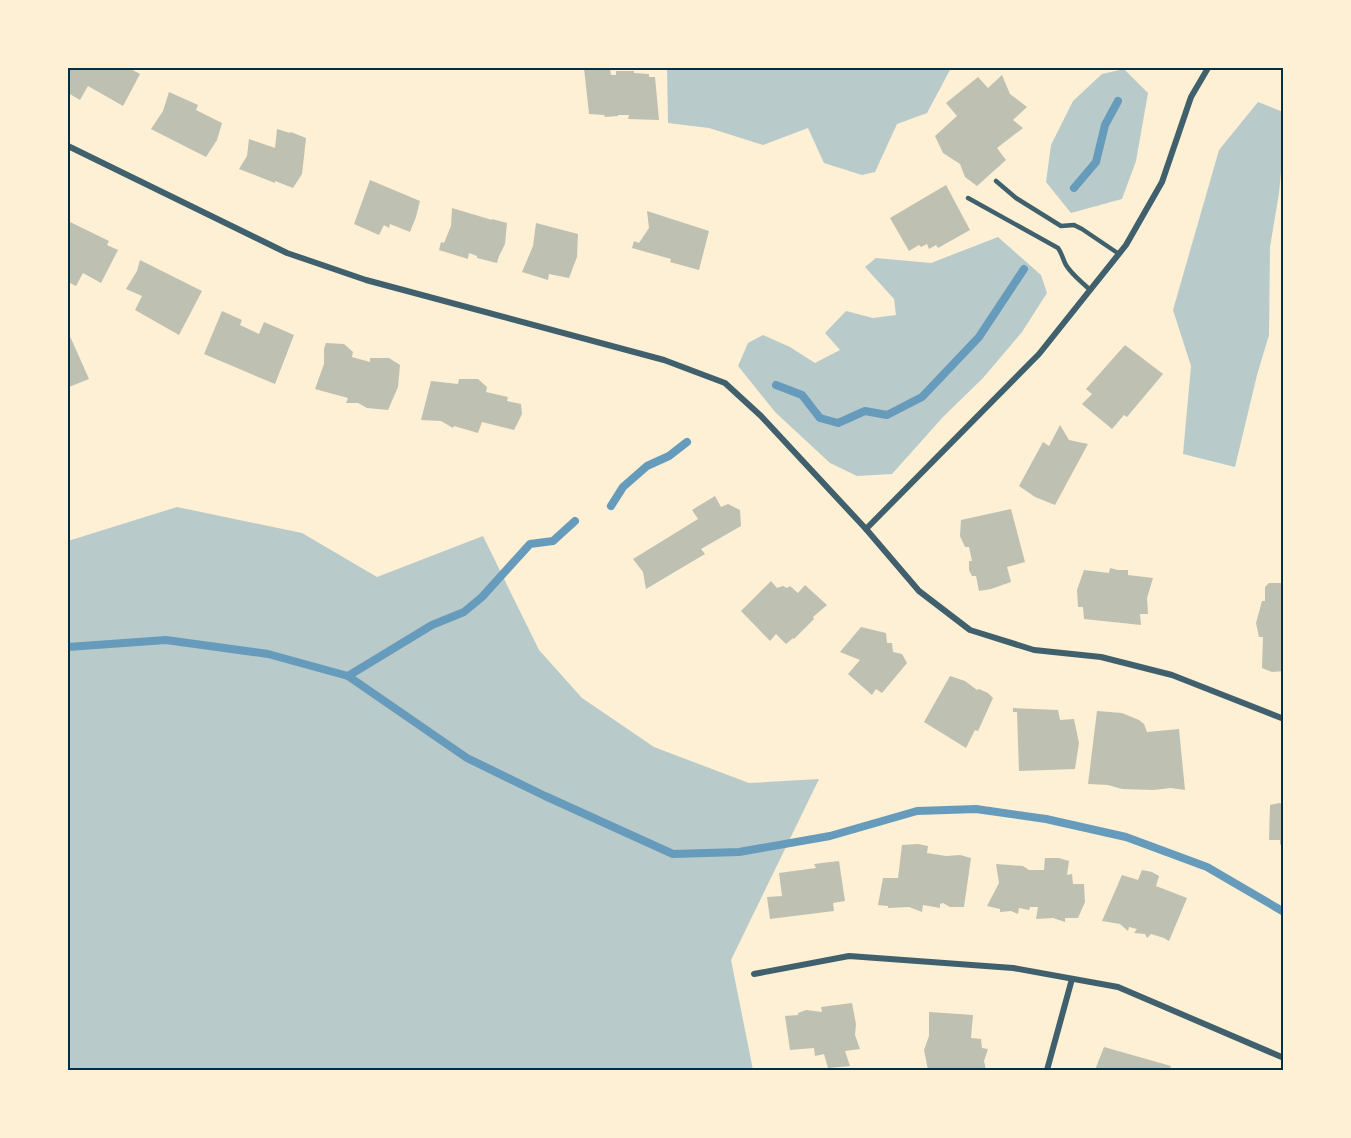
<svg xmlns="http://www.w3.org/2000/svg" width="1351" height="1138" font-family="Signika,sans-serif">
<rect width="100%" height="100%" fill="#fdf0d5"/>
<g fill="#b9caca">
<polygon points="667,68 951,68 927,113 897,124 875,172 862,175 824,163 808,128 763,145 709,128 668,123"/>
<polygon points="1124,69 1148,93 1136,161 1122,199 1071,213 1046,182 1051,145 1073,101 1102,74"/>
<polygon points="1258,102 1283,112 1283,151 1279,193 1270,247 1269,335 1257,375 1235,467 1183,454 1191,366 1173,310 1219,150"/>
<polygon points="998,237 1041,275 1047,293 1022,332 983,378 943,417 892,474 857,476 830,463 775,412 738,366 748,343 763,335 790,347 815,363 840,350 825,333 846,311 873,318 896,315 894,299 865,267 876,258 931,263"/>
<polygon points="177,507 302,533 377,577 483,536 539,650 582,698 654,747 749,783 819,779 731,960 753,1070 68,1070 68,541"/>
</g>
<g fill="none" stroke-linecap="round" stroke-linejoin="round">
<g stroke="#669bbc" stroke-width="8">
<polyline points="1074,188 1096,162 1105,125 1118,101"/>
<polyline points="776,385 802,395 820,418 838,423 865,411 887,415 922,397 979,337 1024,269"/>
<polyline points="611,506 623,487 647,466 669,456 687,442"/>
<polyline points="68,647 166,640 268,654 348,676 467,758 545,796 673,854 739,852 830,836 917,811 976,809 1046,819 1126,837 1207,867 1284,912"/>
<polyline points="348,676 432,625 464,612 482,597 530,544 553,541 575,521"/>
</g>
</g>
<g fill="#bec0b2">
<polygon points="68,68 129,68 140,74 123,106 88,86 80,100 68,93"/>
<polygon points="584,68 610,68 611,75 616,75 616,71 634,71 634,73 649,74 649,77 655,77 659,120 628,119 629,115 618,115 618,116 605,117 604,115 589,114"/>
<polygon points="1002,75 1010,94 1027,107 1013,120 1023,128 997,148 1006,160 977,186 965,177 960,164 943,153 935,136 957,116 946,103 978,77 988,88"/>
<polygon points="169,92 198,105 196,110 222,123 217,140 206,157 151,129 163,111"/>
<polygon points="277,129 290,133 291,132 306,138 302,174 293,188 275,181 275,183 239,169 247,156 249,139 275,148"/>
<polygon points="370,180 420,201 416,217 410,232 390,224 389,228 384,225 379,235 354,224"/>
<polygon points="946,185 970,230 938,248 936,245 929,249 927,244 921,247 919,245 909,251 890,218"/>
<polygon points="452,208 492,220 492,219 507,223 505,244 499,256 497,263 477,258 477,256 469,253 468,259 439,250 441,242 444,243 451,226"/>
<polygon points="647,211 709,231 699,270 670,262 671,259 632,248 634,241 639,243 649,228"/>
<polygon points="68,221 109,241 107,245 118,250 101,283 83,273 76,286 68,282"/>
<polygon points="536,223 578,234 577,257 569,278 549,274 548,280 522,272 533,246"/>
<polygon points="140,260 202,291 179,335 135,310 142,296 126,289 137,271"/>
<polygon points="222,311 242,320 240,325 259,334 264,322 294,335 275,384 204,354"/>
<polygon points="68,334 69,334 89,379 69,387 68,383"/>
<polygon points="326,343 344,344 353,352 352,357 370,362 370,358 389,358 400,365 398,387 388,410 367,408 358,403 346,403 348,398 315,389 324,364 324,349"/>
<polygon points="1125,345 1163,374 1127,417 1124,415 1112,429 1082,404 1092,394 1086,389"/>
<polygon points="459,379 478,379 487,387 486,392 508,397 507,401 521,404 522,414 514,430 482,422 478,433 454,426 453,428 441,421 421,420 431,381 458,384"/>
<polygon points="1060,425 1069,440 1088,444 1055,505 1035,497 1019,486 1043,442 1049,446"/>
<polygon points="715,496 721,507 728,504 740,510 741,526 701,549 705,554 646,589 643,572 633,559 698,519 692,510"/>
<polygon points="1011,509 1025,562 1007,567 1011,582 991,589 979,591 976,576 972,576 969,570 969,561 972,561 969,547 965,547 960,536 961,520"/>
<polygon points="1110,568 1118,570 1128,570 1128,575 1153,578 1147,598 1148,614 1140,614 1141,625 1084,619 1083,607 1078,607 1077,590 1084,570 1109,573"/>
<polygon points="771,581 777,588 783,586 787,588 790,586 798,593 805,585 827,605 813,617 814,619 794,639 793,638 786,644 776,634 770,641 741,611"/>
<polygon points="1269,583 1284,583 1284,671 1272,672 1262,668 1263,637 1259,637 1256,623 1262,601 1265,601 1265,587"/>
<polygon points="861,627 886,633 887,643 892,643 893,652 902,654 907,663 882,693 876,689 872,695 848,674 860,660 840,652"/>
<polygon points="950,676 965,681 977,690 979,689 988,693 993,698 978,731 975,730 966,748 924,722"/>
<polygon points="1013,708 1058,710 1060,720 1074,719 1079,743 1075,769 1019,771 1017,712 1013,712"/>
<polygon points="1097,711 1122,713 1139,720 1144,724 1147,732 1179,729 1185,790 1171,788 1153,790 1122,789 1108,785 1088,784"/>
<polygon points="1279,803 1284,804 1284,849 1280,844 1280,840 1269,840 1270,805"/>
<polygon points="918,844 928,846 927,853 946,856 960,855 971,858 964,907 950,907 943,903 940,904 940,908 923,905 922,912 909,907 888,908 888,906 878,905 883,878 898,878 902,845"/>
<polygon points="1045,858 1059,858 1069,861 1067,875 1072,874 1073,884 1084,884 1085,902 1078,918 1065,918 1065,922 1053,918 1036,919 1038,907 1030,907 1029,910 1019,908 1018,914 1011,911 1000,912 1000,909 987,906 999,883 996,864 1023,866 1029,870 1044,870"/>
<polygon points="839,861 845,901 833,903 834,911 770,919 767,897 782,896 779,873 816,868 814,864"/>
<polygon points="1142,870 1152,872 1159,876 1156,886 1187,898 1169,941 1164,938 1151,934 1147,938 1145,934 1134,933 1137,929 1129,927 1128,931 1120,924 1102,921 1122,875 1138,880"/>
<polygon points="852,1003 856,1024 855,1035 860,1049 845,1051 850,1066 828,1068 824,1054 815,1056 814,1048 790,1050 785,1016 798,1015 798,1013 806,1010 822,1012 821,1007"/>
<polygon points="929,1012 973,1015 971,1038 981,1039 982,1048 988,1049 984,1061 986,1070 928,1070 924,1050 929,1036"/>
<polygon points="1104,1047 1171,1066 1169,1070 1095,1070"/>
</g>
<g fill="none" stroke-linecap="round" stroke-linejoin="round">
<g stroke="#3f606c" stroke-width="4.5">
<polyline points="996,181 1016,198 1061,226 1074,225 1082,229 1119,254"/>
<path d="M968,198L1058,248C1062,253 1063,260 1066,265C1072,275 1082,282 1090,290"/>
</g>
<g stroke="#3f606c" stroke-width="6">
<polyline points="68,146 287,253 366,280 664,360 725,383 761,416 866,529 919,591 970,630 1034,650 1101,657 1172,675 1284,719"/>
<polyline points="866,529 1039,354 1126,245 1162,182 1191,97 1208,68"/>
<polyline points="754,974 849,956 1013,968 1118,987 1284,1058"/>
<polyline points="1047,1070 1072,979"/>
</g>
</g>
<rect width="1351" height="1138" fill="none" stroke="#fdf0d5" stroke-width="138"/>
<rect x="69" y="69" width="1213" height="1000" fill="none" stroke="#003049" stroke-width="2"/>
</svg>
